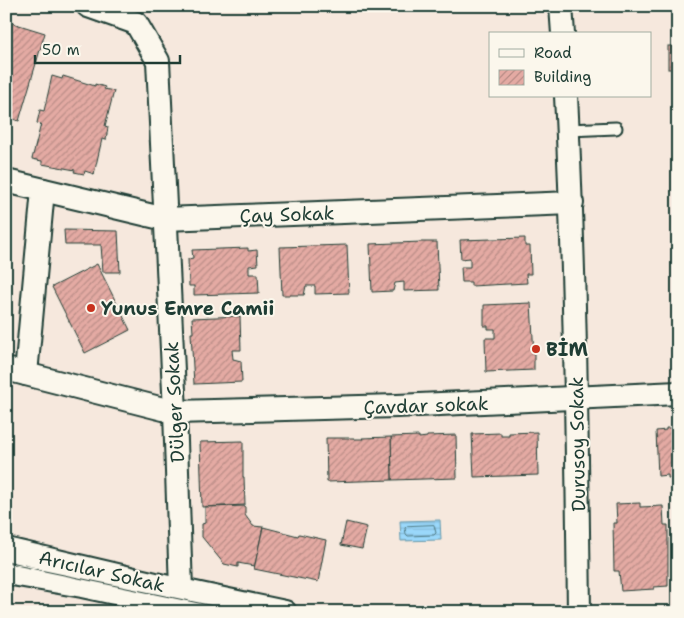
<svg xmlns="http://www.w3.org/2000/svg" width="684" height="618" font-family="'Shantell Sans',sans-serif">
<defs>
<pattern id="water-rules" width="6" height="5" patternUnits="userSpaceOnUse" patternTransform="scale(1.25)"><rect width="6" height="5" fill="#9ad8fb"/><path d="M0 2.5h6" fill="none" stroke="#84bad8"/></pattern>
<pattern id="building-hatch" width="6" height="6" patternUnits="userSpaceOnUse" patternTransform="scale(1.25)"><rect width="6" height="6" fill="#e4aaa3"/><path d="M-1 1l2-2M0 6l6-6M5 7l2-2" fill="none" stroke="#b88c86"/></pattern>
</defs>
<rect width="100%" height="100%" fill="#f6e8dd"/>
<filter id="ink" filterUnits="userSpaceOnUse"><feTurbulence type="fractalNoise" baseFrequency=".02" numOctaves="2"/><feDisplacementMap in="SourceGraphic" scale="10" xChannelSelector="R" yChannelSelector="G"/><feConvolveMatrix kernelMatrix="1 2 1 2 8 2 1 2 1" color-interpolation-filters="sRGB"/></filter>
<g filter="url(#ink)">
<polygon fill="url(#water-rules)" stroke="#699aab" points="440,520 441,540 401,541 400,521"/>
<g fill="none" stroke-linecap="round" stroke-linejoin="round">
<polygon stroke="#507b84" stroke-width="1" points="434,525 436,533 434,535 408,536 406,534 405,528 407,526"/>
</g>
<g fill="url(#building-hatch)" stroke="#1f3d34">
<polygon points="6,21 45,33 19,121 6,117"/>
<rect x="668" y="46" width="10" height="23"/>
<polygon points="52,76 62,79 63,76 95,86 95,84 105,87 104,89 114,91 105,126 108,127 106,140 102,139 94,174 85,171 84,174 74,172 75,170 42,164 42,161 32,159 41,124 37,123 40,110 44,111"/>
<polygon points="64,230 118,231 120,272 103,272 101,245 65,245"/>
<polygon points="525,238 525,246 530,246 531,274 526,274 527,283 471,286 471,282 462,282 461,267 470,267 470,258 461,259 460,240"/>
<polygon points="422,242 437,242 439,290 404,291 404,282 395,283 393,291 372,292 370,244"/>
<polygon points="347,245 349,293 315,294 315,286 306,286 304,295 282,295 280,247"/>
<polygon points="248,248 248,251 257,250 258,265 249,266 249,274 258,274 259,293 194,295 194,286 189,286 188,259 193,258 192,250"/>
<polygon points="97,264 130,330 85,353 52,287"/>
<polygon points="531,303 534,355 534,370 486,372 485,338 495,338 495,329 488,329 488,326 484,326 484,305"/>
<polygon points="240,316 241,350 232,350 233,359 241,361 242,382 194,384 191,333 193,333 192,318"/>
<polygon points="666,428 678,428 678,478 668,478 668,475 658,476 656,431 666,430"/>
<polygon points="537,432 538,475 474,477 472,434 501,433 501,436 509,436 509,433"/>
<polygon points="456,435 457,478 392,480 391,437 419,436 419,438 427,437 427,436"/>
<polygon points="391,437 392,480 327,482 326,438 354,438 354,439 363,439 362,438"/>
<polygon points="243,441 243,477 244,477 245,505 202,507 200,442"/>
<polygon points="640,503 640,507 663,506 664,525 668,525 668,586 654,587 654,589 621,591 619,571 614,571 613,523 617,523 616,504"/>
<polygon points="245,506 245,515 253,526 263,527 254,569 254,566 238,563 238,567 224,564 202,537 202,524 205,523 205,507"/>
<polygon points="346,522 367,527 362,549 341,545"/>
<polygon points="263,527 298,536 299,534 326,540 318,582 254,569"/>
</g>
<g fill="none" stroke-linecap="round" stroke-linejoin="round">
<defs>
<polyline id="service" points="568,130 616,128"/>
<g id="minor">
<polyline points="88,6 136,23 158,61 175,412 181,590"/>
<polyline points="561,6 563,34"/>
<path d="M566,96C575,268 577,440 579,612"/>
<polyline points="6,181 165,219 572,203"/>
<polyline points="6,369 175,412 397,406 678,393"/>
<polyline points="26,374 43,190"/>
<polyline points="6,549 181,590 285,612"/>
<polyline points="6,573 82,586 203,612"/>
</g>
</defs>
<use href="#service" stroke="#1f3d34" stroke-width="15"/>
<use href="#minor" stroke="#1f3d34" stroke-width="26"/>
<use href="#service" stroke="#fbf7ec" stroke-width="11"/>
<use href="#minor" stroke="#fbf7ec" stroke-width="22"/>
<polyline stroke="#1f3d34" stroke-width="1" points="6,563 242,612"/>
</g>
</g>
<g fill="#c8321e" stroke="#fbf7ec" stroke-width="2">
<circle cx="91" cy="308" r="5"/>
<circle cx="536" cy="349" r="5"/>
</g>
<g text-anchor="middle" stroke-width="4" stroke-linejoin="round" paint-order="stroke">
<g font-size="19" fill="#1f3d34" stroke="#fbf7ec">
<text transform="translate(287 214) rotate(-2)" y="7">Çay Sokak</text>
<text transform="translate(174 402) rotate(-93)" y="7">Dülger Sokak</text>
<text transform="translate(426 405) rotate(-2)" y="7">Çavdar sokak</text>
<text transform="translate(577 444) rotate(-91)" y="7">Durusoy Sokak</text>
<text transform="translate(102 571) rotate(13)" y="7">Arıcılar Sokak</text>
</g>
<g font-size="19" font-weight="bold" fill="#1f3d34" stroke="#fbf7ec" text-anchor="start">
<text x="101" y="315">Yunus Emre Camii</text>
<text x="546" y="356">BİM</text>
</g>
</g>
<rect width="684" height="618" fill="none" stroke="#fbf7ec" stroke-width="25"/>
<rect x="12" y="12" width="659" height="593" fill="none" stroke="#1f3d34" stroke-width="2" filter="url(#ink)"/>
<rect x="489" y="32" width="162" height="65" fill="#fbf7ec" stroke="#a3ada2"/>
<rect x="499" y="49" width="25" height="8" fill="#fbf7ec" stroke="#a3ada2"/>
<text x="534" y="58" font-size="15" fill="#1f3d34">Road</text>
<rect x="499" y="70" width="25" height="15" fill="url(#building-hatch)" stroke="#a3ada2"/>
<text x="534" y="82" font-size="15" fill="#1f3d34">Building</text>
<path d="M35 55v8h145v-8" fill="none" stroke="#1f3d34" stroke-width="2.5"/>
<text x="42" y="55" font-size="15" fill="#1f3d34" stroke="#fbf7ec" stroke-width="4" paint-order="stroke">50 m</text>
</svg>
